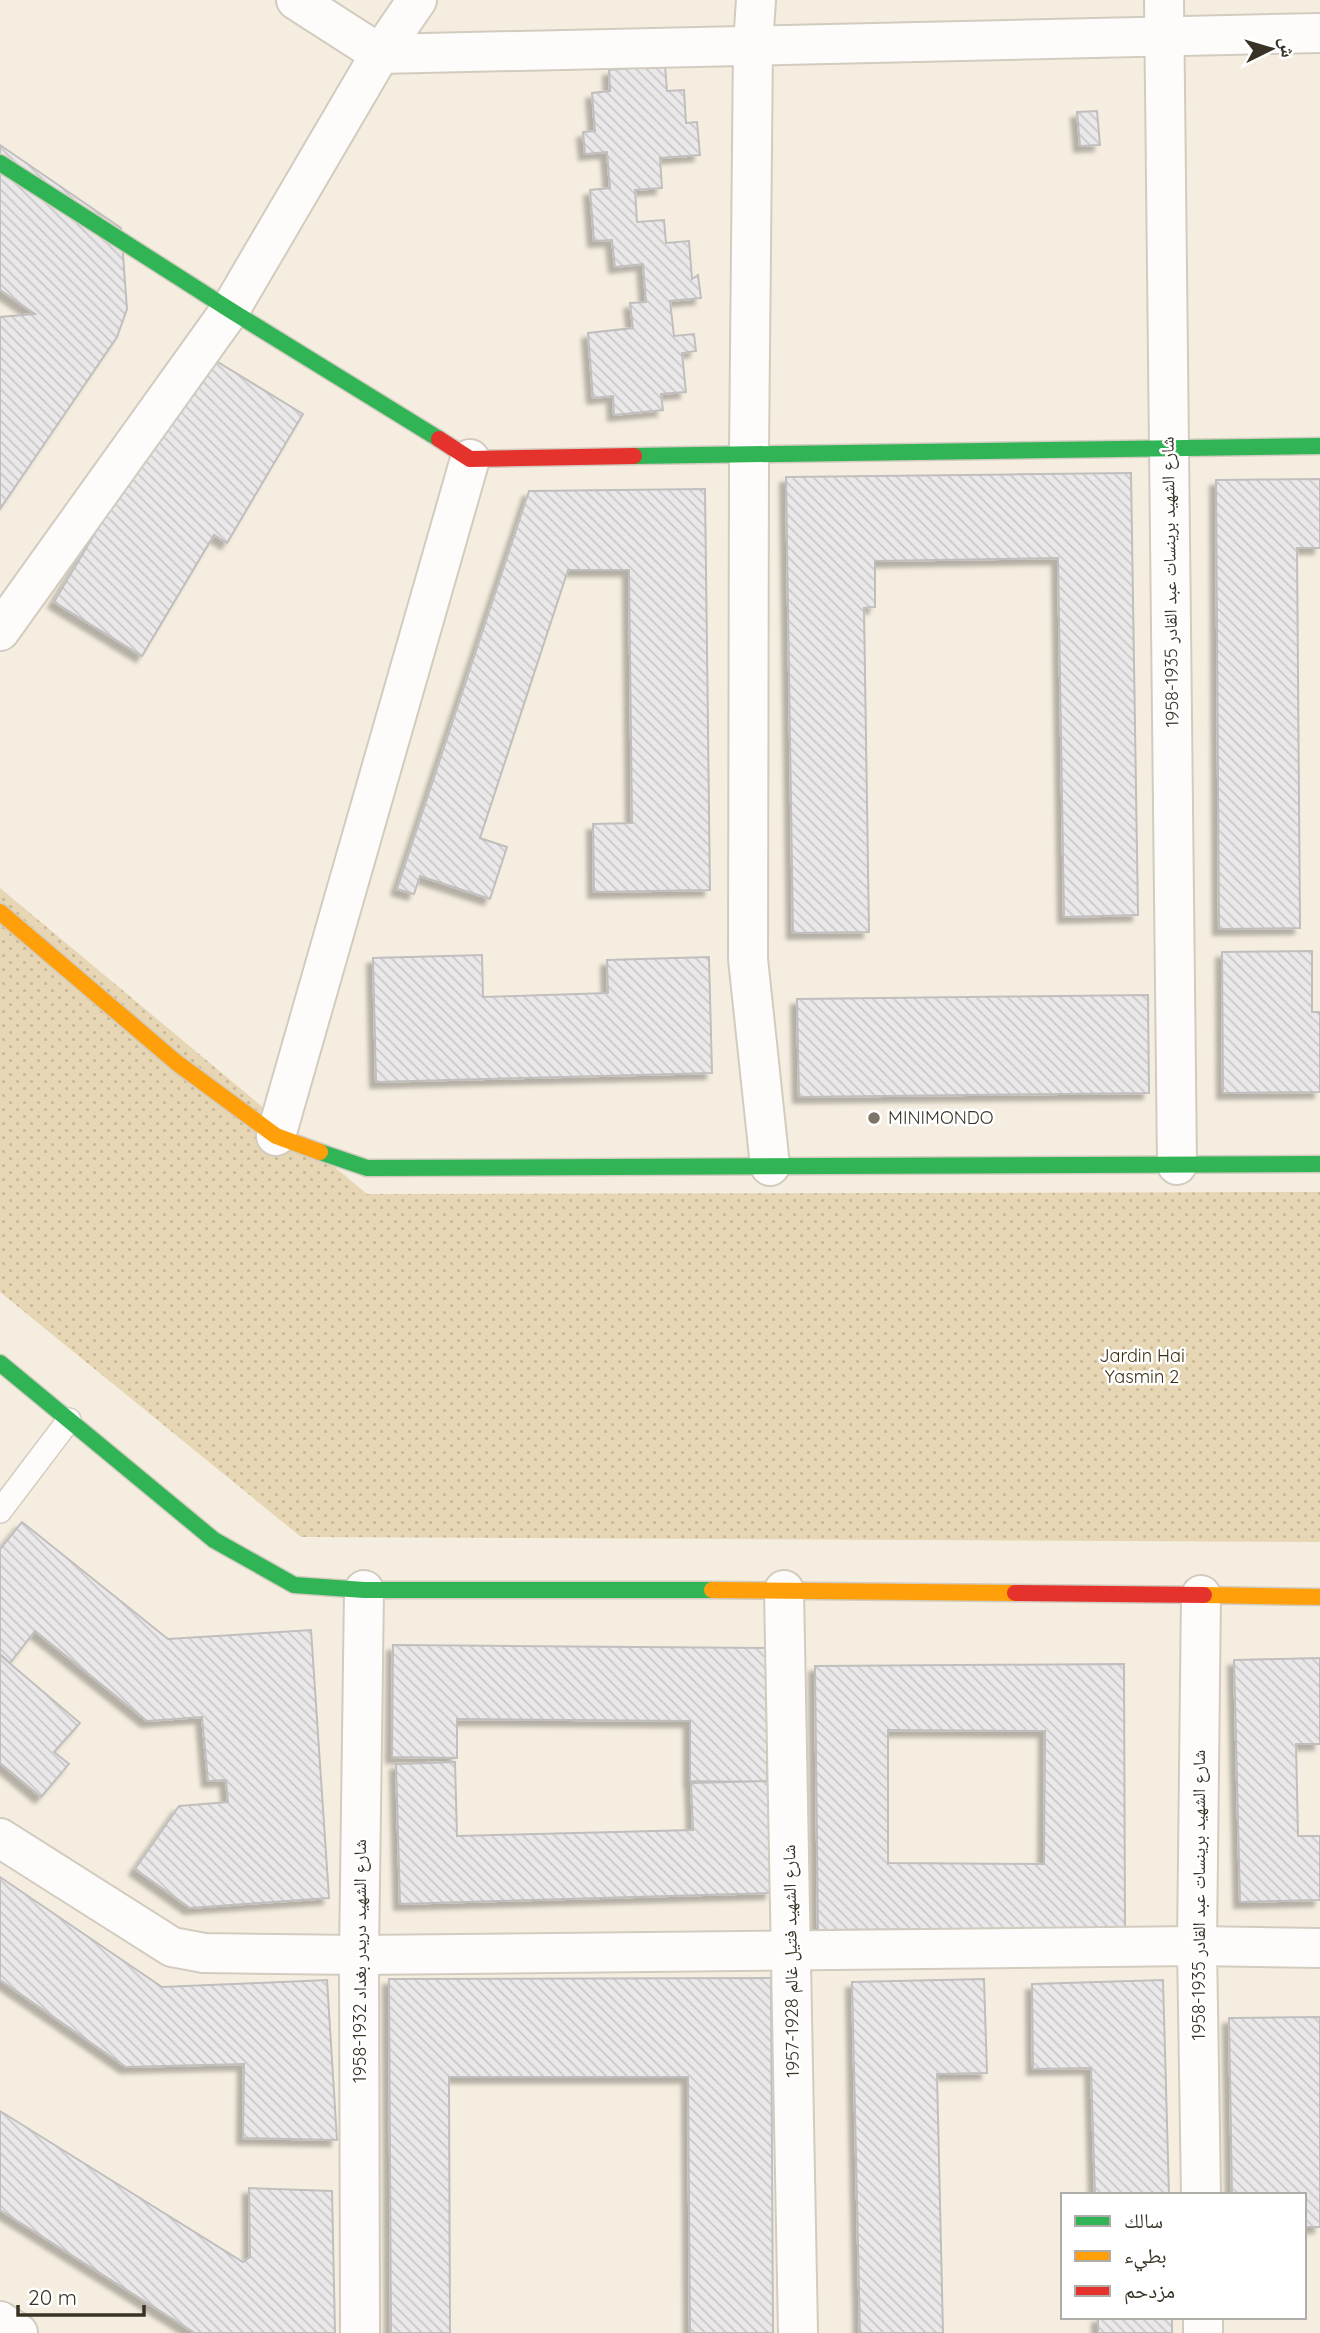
<svg xmlns="http://www.w3.org/2000/svg" width="1320" height="2333" font-family="Quicksand,'Noto Naskh Arabic',sans-serif">
<defs>
<pattern id="park-dots" width="8" height="8" patternUnits="userSpaceOnUse" patternTransform="scale(1.75)"><rect width="8" height="8" fill="#e7d6b3"/><path d="M2 2h.1M6 6h.1" fill="none" stroke="#c7b89a" stroke-width="1.8" stroke-linecap="round"/></pattern>
<pattern id="building-back-hatch" width="6" height="6" patternUnits="userSpaceOnUse" patternTransform="scale(1.75)"><rect width="6" height="6" fill="#ebe8e9"/><path d="M-1 5l2 2M0 0l6 6M5-1l2 2" fill="none" stroke="#cac7c8"/></pattern>
<filter id="shadow"><feDropShadow dx="-6" dy="6" stdDeviation="2" flood-color="#0004"/></filter>
</defs>
<rect width="100%" height="100%" fill="#f5eee0"/>
<polygon fill="url(#park-dots)" points="0,888 367,1194 1320,1192 1320,1542 301,1537 0,1292"/>
<g fill="url(#building-back-hatch)" stroke="#c1bebe" stroke-width="2" fill-rule="evenodd" filter="url(#shadow)">
<polygon points="665,65 667,91 684,90 686,123 697,122 700,155 660,158 662,188 635,190 637,222 664,220 666,243 689,241 692,279 698,275 701,298 670,301 674,336 694,334 696,351 682,353 686,392 661,394 663,410 614,415 613,396 593,398 588,333 633,328 630,303 646,302 643,264 615,267 612,240 594,241 590,190 610,188 607,152 585,154 583,132 595,131 592,93 610,91 609,70"/>
<polygon points="1097,111 1100,145 1080,146 1077,112"/>
<polygon points="0,145 121,228 127,309 117,337 0,509 0,317 35,314 0,290"/>
<polygon points="208,356 303,414 227,543 214,535 142,656 54,602 147,446"/>
<polygon points="1131,473 1138,915 1064,917 1058,558 875,561 875,607 864,608 869,932 793,933 786,477"/>
<polygon points="1320,479 1320,548 1297,548 1300,928 1219,929 1216,480"/>
<polygon points="705,489 710,890 594,892 593,824 632,823 629,570 568,570 480,838 507,847 490,899 420,876 414,894 397,889 529,491"/>
<polygon points="1312,951 1312,1012 1320,1012 1320,1092 1223,1093 1222,952"/>
<polygon points="482,955 483,997 608,993 607,960 709,957 712,1073 376,1082 373,958"/>
<polygon points="1148,995 1149,1093 799,1097 797,999"/>
<polygon points="22,1522 168,1639 311,1630 329,1898 190,1908 135,1869 179,1806 228,1802 226,1780 208,1781 202,1717 147,1721 35,1631 10,1663 0,1654 0,1549"/>
<polygon points="393,1645 768,1648 767,1782 690,1781 690,1721 457,1719 457,1758 392,1757"/>
<polygon points="0,1655 80,1723 54,1752 69,1764 41,1797 0,1763"/>
<polygon points="1320,1658 1320,1744 1296,1744 1298,1836 1320,1836 1320,1900 1240,1902 1234,1660"/>
<path d="M1124,1664L1125,1928L818,1930L815,1666ZM888,1730L1045,1731L1044,1864L888,1863Z"/>
<polygon points="455,1762 457,1836 693,1830 691,1783 768,1781 771,1893 400,1904 396,1764"/>
<polygon points="0,1877 162,1987 327,1980 337,2140 243,2138 244,2064 126,2067 0,1980"/>
<polygon points="771,1978 773,2333 690,2333 688,2077 449,2077 450,2333 391,2333 389,1979"/>
<polygon points="984,1979 987,2073 937,2074 943,2333 860,2333 852,1982"/>
<polygon points="1163,1980 1169,2195 1095,2195 1091,2068 1033,2069 1032,1984"/>
<polygon points="1320,2017 1320,2227 1304,2227 1304,2195 1232,2195 1229,2018"/>
<polygon points="0,2111 243,2262 250,2257 249,2188 332,2191 335,2333 195,2333 0,2210"/>
<rect x="1098" y="2317" width="74" height="16"/>
</g>
<g fill="none" stroke-linecap="round" stroke-linejoin="round">
<defs>
<polyline id="lane" points="0,1511 69,1420"/>
<g id="street">
<polyline points="296,0 380,54 1320,33"/>
<polyline points="756,0 753,44 749,453 748,959 770,1166"/>
<polyline points="1164,0 1177,1165"/>
<polyline points="0,631 230,310 380,54 417,0"/>
<polyline points="276,1136 470,459"/>
<polyline points="784,1590 798,2333"/>
<polyline points="1201,1595 1197,1946 1201,2195"/>
<polyline points="0,1838 172,1947 204,1953 359,1955 1197,1946 1320,1948"/>
<polyline points="1203,2317 1203,2333"/>
<polyline points="0,2321 18,2333"/>
<polyline points="360,2333 359,1955 364,1590"/>
</g>
<g id="fast">
<polyline points="0,163 230,310 439,439"/>
<polyline points="634,456 1320,446"/>
<polyline points="320,1152 367,1168 1320,1164"/>
<polyline points="0,1363 214,1540 294,1585 364,1590 712,1590"/>
</g>
<g id="slow">
<polyline points="0,912 177,1063 276,1136 320,1152"/>
<polyline points="712,1590 1015,1593"/>
<polyline points="1204,1595 1320,1597"/>
</g>
<g id="jam">
<polyline points="439,439 470,459 634,456"/>
<polyline points="1015,1593 1204,1595"/>
</g>
</defs>
<use href="#lane" stroke="#d2cbbf" stroke-width="26"/>
<use href="#street" stroke="#d2cbbf" stroke-width="42"/>
<use href="#fast" stroke="#d2cbbf" stroke-width="19"/>
<use href="#slow" stroke="#d2cbbf" stroke-width="19"/>
<use href="#jam" stroke="#d2cbbf" stroke-width="19"/>
<use href="#lane" stroke="#fefcfa" stroke-width="23"/>
<use href="#street" stroke="#fefcfa" stroke-width="38"/>
<use href="#fast" stroke="#30b455" stroke-width="16"/>
<use href="#slow" stroke="#ff9f0a" stroke-width="16"/>
<use href="#jam" stroke="#e5322d" stroke-width="16"/>
</g>
<circle fill="#7b7467" stroke="#fff" stroke-width="2.5" cx="874" cy="1118" r="7"/>
<g text-anchor="middle" stroke-width="5" stroke-linejoin="round" paint-order="stroke">
<g font-size="18" fill="#393326" stroke="#fff">
<text transform="translate(1170 582) rotate(-91)" y="6">شارع الشهيد برينسات عبد القادر 1935-1958</text>
<text transform="translate(1199 1895) rotate(-90)" y="6">شارع الشهيد برينسات عبد القادر 1935-1958</text>
<text transform="translate(360 1961) rotate(-90)" y="6">شارع الشهيد دريدر بغداد 1932-1958</text>
<text transform="translate(791 1961) rotate(-91)" y="6">شارع الشهيد فتيل غالم 1928-1957</text>
</g>
<g font-size="18" fill="#393326" stroke="#fff" text-anchor="start">
<text x="888" y="1124">MINIMONDO</text>
</g>
<g font-size="18" fill="#3a2d0f" stroke="#fff">
<text x="1142" y="1362">Jardin Hai<tspan x="1142" dy="21">Yasmin 2</tspan></text>
</g>
</g>
<rect x="1061" y="2193" width="245" height="126" fill="#ffffff" stroke="#b0ada8" stroke-width="2"/>
<rect x="1075" y="2216" width="35" height="10" fill="#30b455" stroke="#b0ada8" stroke-width="2"/>
<text x="1124" y="2228" font-size="21" fill="#393326">سالك</text>
<rect x="1075" y="2251" width="35" height="10" fill="#ff9f0a" stroke="#b0ada8" stroke-width="2"/>
<text x="1124" y="2263" font-size="21" fill="#393326">بطيء</text>
<rect x="1075" y="2286" width="35" height="10" fill="#e5322d" stroke="#b0ada8" stroke-width="2"/>
<text x="1124" y="2298" font-size="21" fill="#393326">مزدحم</text>
<g transform="translate(1271 49) rotate(85)" stroke="#ffffff" stroke-width="5" paint-order="stroke">
<path d="M0-5L12 26L0 18L-12 26Z" fill="#393326"/>
<text y="-10" font-size="19" font-weight="bold" text-anchor="middle" fill="#393326">ش</text>
</g>
<path d="M18 2305v10h126v-10" fill="none" stroke="#393326" stroke-width="3.5"/>
<text x="28" y="2305" font-size="21" fill="#393326" stroke="#ffffff" stroke-width="5" paint-order="stroke">20 m</text>
</svg>
